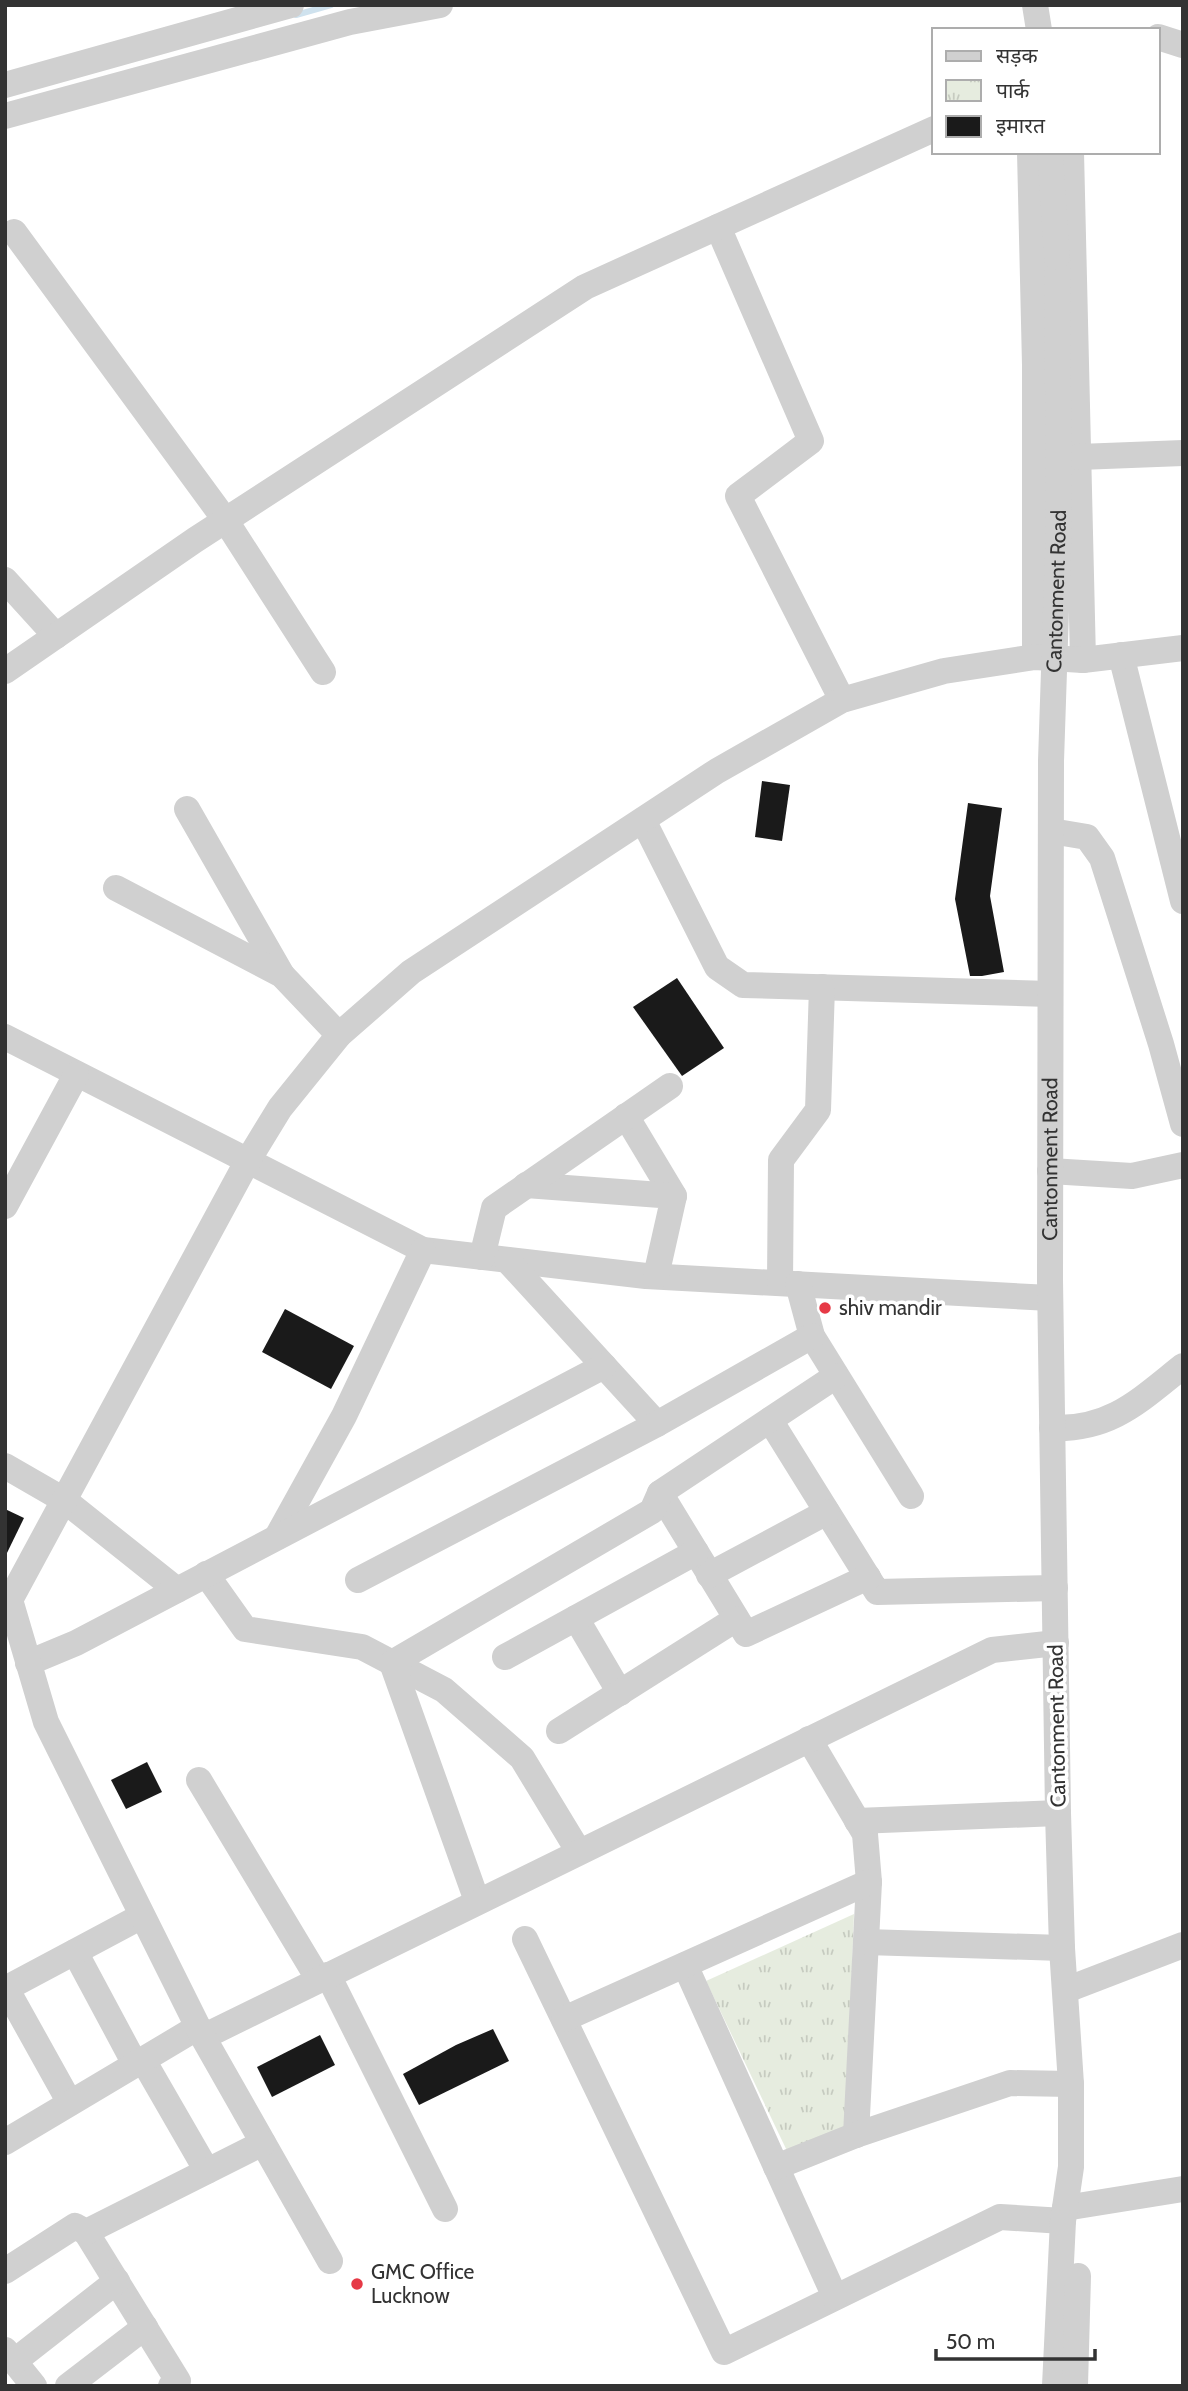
<svg xmlns="http://www.w3.org/2000/svg" width="1188" height="2391" font-family="Cabin,'Noto Sans Devanagari',sans-serif">
<defs>
<pattern id="park-tufts" width="24" height="20" patternUnits="userSpaceOnUse" patternTransform="scale(1.75)"><rect width="24" height="20" fill="#e6ecdf"/><path d="M3 7l-1-3M5 7V3M7 7l1-3M15 17l-1-3M17 17v-4M19 17l1-3" fill="none" stroke="#c6cbc0"/></pattern>
</defs>
<rect width="100%" height="100%" fill="#fff"/>
<polygon fill="url(#park-tufts)" points="854,1914 846,2126 788,2153 706,1981"/>
<g fill="none" stroke-linecap="round" stroke-linejoin="round">
<polyline stroke="#cfe2ee" stroke-width="6" points="296,15 331,5"/>
</g>
<g fill="#1a1a1a">
<polygon points="762,781 790,785 782,841 755,837"/>
<polygon points="968,803 1002,808 990,896 1004,972 982,976 970,976 955,899"/>
<polygon points="677,978 724,1048 682,1076 633,1007"/>
<polygon points="285,1309 354,1346 331,1389 262,1352"/>
<polygon points="5,1509 24,1518 5,1557"/>
<polygon points="147,1762 162,1792 126,1809 111,1780"/>
<polygon points="493,2029 509,2061 419,2105 403,2074 456,2045"/>
<polygon points="320,2035 335,2065 272,2097 257,2067"/>
</g>
<g fill="none" stroke-linecap="round" stroke-linejoin="round">
<g stroke="#d0d0d0" stroke-width="26">
<polyline points="1035,5 1039,30"/>
<polyline points="1158,37 1183,45"/>
<polyline points="5,85 291,5"/>
<polyline points="5,116 350,22 440,5"/>
<polyline points="1030,152 1035,365 1035,657"/>
<polyline points="1071,152 1083,660"/>
<polyline points="718,227 811,441 738,496 842,700"/>
<polyline points="14,232 226,521 323,672"/>
<polyline points="1079,457 1183,453"/>
<polyline points="5,580 56,636"/>
<polyline points="1121,655 1183,901"/>
<polyline points="5,671 195,540 585,287 934,129"/>
<polyline points="187,809 282,975"/>
<polyline points="643,820 717,967 743,985 1050,994"/>
<polyline points="1051,831 1087,837 1102,858 1161,1044 1183,1124"/>
<polyline points="116,888 282,975 339,1035"/>
<polyline points="5,1037 423,1250 646,1276 1050,1298"/>
<polyline points="626,1116 674,1196"/>
<polyline points="1050,1171 1132,1176 1183,1165"/>
<polyline points="526,1185 674,1196 656,1276"/>
<polyline points="5,1206 76,1075"/>
<polyline points="482,1257 494,1208 670,1086"/>
<polyline points="507,1260 657,1424"/>
<polyline points="780,1283 781,1160 818,1110 822,987"/>
<polyline points="798,1284 812,1336 911,1496"/>
<polyline points="770,1420 877,1592 1055,1588"/>
<path d="M1052,1428C1111,1430 1140,1400 1183,1366"/>
<polyline points="5,1466 64,1500 177,1590"/>
<polyline points="660,1493 746,1634 868,1577"/>
<polyline points="277,1537 344,1416 423,1250"/>
<polyline points="206,1574 245,1629 362,1647 444,1690 522,1758 579,1852"/>
<polyline points="709,1575 827,1512"/>
<polyline points="358,1580 657,1424 812,1336"/>
<polyline points="576,1618 620,1693"/>
<polyline points="505,1657 696,1552"/>
<polyline points="28,1663 76,1643 604,1366"/>
<polyline points="559,1731 736,1619"/>
<polyline points="809,1739 865,1834 869,1882 856,2135"/>
<polyline points="199,1780 319,1980"/>
<polyline points="857,1821 1058,1813"/>
<polyline points="477,1901 392,1663 652,1511 660,1493 836,1376"/>
<polyline points="525,1939 724,2352 1000,2217 1063,2221"/>
<polyline points="866,1942 1062,1948"/>
<polyline points="75,1952 135,2064"/>
<polyline points="685,1965 835,2297"/>
<polyline points="328,1975 445,2209"/>
<polyline points="6,1988 70,2103"/>
<polyline points="5,1989 142,1916"/>
<polyline points="1066,1990 1183,1945"/>
<polyline points="564,2019 869,1882"/>
<polyline points="203,2037 992,1650 1056,1643"/>
<polyline points="143,2060 207,2171"/>
<polyline points="5,2142 198,2027"/>
<polyline points="776,2167 856,2135 1010,2083 1071,2084"/>
<polyline points="1065,2208 1183,2189"/>
<polyline points="86,2232 178,2381 171,2386"/>
<polyline points="330,2261 203,2037 46,1722 10,1600 247,1162 280,1108 339,1035 411,972 717,771 842,700 944,671 1035,657 1083,660 1183,648"/>
<polyline points="5,2271 75,2226 86,2232 263,2143"/>
<polyline points="5,2350 34,2386"/>
<polyline points="16,2360 117,2281"/>
<polyline points="68,2386 145,2327"/>
<path id="s1" d="M1055,2386L1063,2221L1071,2167V2084L1062,1948L1058,1813L1050,1280L1051,761L1059,520L1057,257"/>
<polyline points="1075,2386 1078,2276"/>
</g>
<polyline stroke="#d0d0d0" stroke-width="26" points="1050,152 1057,257"/>
</g>
<g fill="#e63946" stroke="#fff" stroke-width="2.5">
<circle cx="825" cy="1308" r="7"/>
<circle cx="357" cy="2284" r="7"/>
</g>
<g text-anchor="middle" stroke-width="7" stroke-linejoin="round" paint-order="stroke">
<g font-size="21" fill="#333" stroke="#fff">
<text dy="7" stroke="none"><textPath href="#s1" startOffset="1796">Cantonment Road</textPath></text>
<text dy="7" stroke="none"><textPath href="#s1" startOffset="1228">Cantonment Road</textPath></text>
<text transform="translate(1057 1726) rotate(-91)" y="7">Cantonment Road</text>
</g>
<g font-size="21" fill="#333" stroke="#fff" text-anchor="start">
<text x="839" y="1315">shiv mandir</text>
<text x="371" y="2279">GMC Office<tspan x="371" dy="24">Lucknow</tspan></text>
</g>
</g>
<rect width="1188" height="2391" fill="none" stroke="#333333" stroke-width="14"/>
<rect x="932" y="28" width="228" height="126" fill="#ffffff" stroke="#adadad" stroke-width="2"/>
<rect x="946" y="51" width="35" height="10" fill="#d0d0d0" stroke="#adadad" stroke-width="2"/>
<text x="996" y="63" font-size="21" fill="#333333">सड़क</text>
<rect x="946" y="80" width="35" height="21" fill="url(#park-tufts)" stroke="#adadad" stroke-width="2"/>
<text x="996" y="98" font-size="21" fill="#333333">पार्क</text>
<rect x="946" y="116" width="35" height="21" fill="#1a1a1a" stroke="#adadad" stroke-width="2"/>
<text x="996" y="133" font-size="21" fill="#333333">इमारत</text>
<path d="M936 2349v10h159v-10" fill="none" stroke="#333333" stroke-width="3.5"/>
<text x="946" y="2349" font-size="21" fill="#333333" stroke="#ffffff" stroke-width="5" paint-order="stroke">50 m</text>
</svg>
